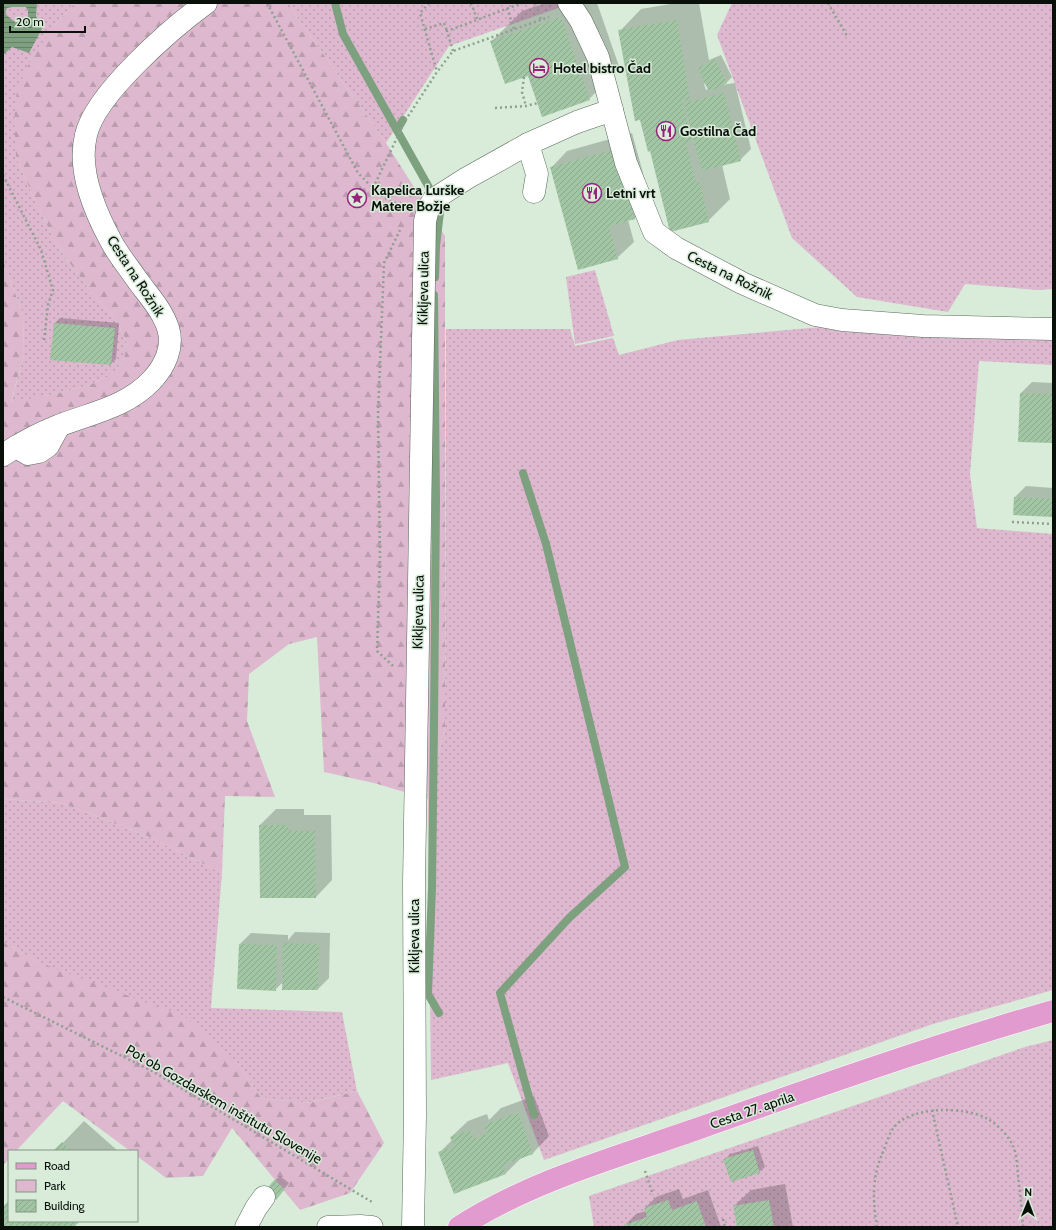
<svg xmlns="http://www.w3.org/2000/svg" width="1056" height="1230" font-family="Cabin,sans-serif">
<defs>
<pattern id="green-dots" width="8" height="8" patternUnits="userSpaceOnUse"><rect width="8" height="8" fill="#ddb8cf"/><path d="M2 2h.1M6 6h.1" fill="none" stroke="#bc9db0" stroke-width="1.8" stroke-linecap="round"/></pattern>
<pattern id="forest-firs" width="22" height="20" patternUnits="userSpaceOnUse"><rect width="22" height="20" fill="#ddb8cf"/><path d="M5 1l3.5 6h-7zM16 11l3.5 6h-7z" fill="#bc9db0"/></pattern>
<pattern id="water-rules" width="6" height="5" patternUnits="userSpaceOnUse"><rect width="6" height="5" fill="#7da07f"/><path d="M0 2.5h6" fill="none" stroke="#658166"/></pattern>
<pattern id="building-hatch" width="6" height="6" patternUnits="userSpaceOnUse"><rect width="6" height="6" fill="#a2c6a4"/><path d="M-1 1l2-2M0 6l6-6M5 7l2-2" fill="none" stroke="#8aa98c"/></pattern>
</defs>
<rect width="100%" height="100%" fill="#d8ecd9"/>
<g fill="url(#green-dots)">
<polygon points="3,3 75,3 54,26 16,156 34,199 58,247 88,288 118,323 127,343 124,358 117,370 90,385 50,395 11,403 24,355 23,315 3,260"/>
<polygon points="289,3 557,3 561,7 449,46 386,143 290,7"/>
<polygon points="732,3 1053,3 1053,289 1038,290 965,284 948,312 857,297 792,238 717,35"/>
<polygon points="595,270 614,336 575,344 566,277"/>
<polygon points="821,327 976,338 1053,337 1053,365 979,361 970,474 977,528 1053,534 1053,990 933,1024 544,1160 508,1063 431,1080 428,799 445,727 446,329 570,329 575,346 613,338 619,355 678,340"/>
<polygon points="3,799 62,803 147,836 222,873 211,1008 342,1012 357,1091 307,1103 261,1098 236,1061 38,962 3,942"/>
<polygon points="1053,1040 1053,1227 594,1227 589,1196 1025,1047"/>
</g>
<g fill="url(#forest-firs)">
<polygon points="75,3 289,3 290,7 386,143 445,236 445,727 428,799 374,783 324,772 317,637 289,644 249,674 247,721 275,797 225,796 222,873 147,836 62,803 3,799 3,260 23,315 24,355 11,402 50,395 90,385 117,370 124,358 127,343 118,323 88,288 58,247 34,199 16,156 14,120 17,90 31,59 54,26"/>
<polygon points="3,942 38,962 185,1017 236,1061 261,1098 308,1103 357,1091 384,1143 350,1193 300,1210 232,1128 203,1176 166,1178 137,1156 137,1151 130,1151 63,1101 16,1151 9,1151 9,1159 3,1165"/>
</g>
<path fill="url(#water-rules)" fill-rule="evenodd" d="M3,3H37L36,16L42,29L29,53L12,47L3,55ZM12,7H26L28,11V17L22,22H15L5,14L7,8Z"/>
<g fill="#0003" fill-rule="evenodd">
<polygon points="545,3 597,3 620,69 589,99 529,74 492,41 522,11"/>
<path d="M676,3H699L709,60L721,55L732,77L726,83L721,85L735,83L751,149L740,160L722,165L730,199L708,221L620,31L641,9ZM706,83L709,89L706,90L704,84Z"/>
<polygon points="632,133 651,202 635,218 628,220 634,242 617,258 551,168 567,151"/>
<polygon points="361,186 362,189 365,188 367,195 357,204 351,194"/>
<polygon points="60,318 119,323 116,359 111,364 55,323"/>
<polygon points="1032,382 1053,383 1053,442 1021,393"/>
<polygon points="1026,486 1053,488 1053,516 1015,497"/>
<polygon points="276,809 304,809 304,815 331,815 332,880 316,897 260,825"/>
<polygon points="295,932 330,933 329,978 318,989 283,982 275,990 240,944 251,933 288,935 288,940"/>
<polygon points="534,1096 549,1136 533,1153 522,1157 506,1173 439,1153 452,1140 451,1137 468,1121 487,1114 489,1120 501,1108"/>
<polygon points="84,1121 118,1151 55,1151"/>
<polygon points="758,1146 765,1167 759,1172 725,1160 730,1154"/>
<polygon points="280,1176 289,1183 276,1199 274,1181"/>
<polygon points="785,1184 793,1227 738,1227 734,1206 751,1190"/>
<polygon points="679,1189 683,1199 708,1190 721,1227 626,1227 625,1225 636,1214 646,1211 645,1208 656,1197"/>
</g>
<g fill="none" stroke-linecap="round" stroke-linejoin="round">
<g stroke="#7da07f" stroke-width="8">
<polyline points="335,3 343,34 431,191"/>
<polyline points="397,130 403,120"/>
<polyline points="435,277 436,246 440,212"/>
<polyline points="434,295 436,501 434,725 432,888 428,994 439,1013"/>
<polyline points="523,473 546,544 625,867 569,918 500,993 534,1115"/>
</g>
</g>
<g fill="url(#building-hatch)">
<polygon points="561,17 590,100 542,117 528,76 505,84 490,41"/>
<polygon points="677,20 690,100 682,101 692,141 686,143 696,183 700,183 709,222 670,232 650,151 648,152 640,120 635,121 618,30"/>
<polygon points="715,59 727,83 709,92 698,68"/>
<polygon points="724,93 741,161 702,171 684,103"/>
<polygon points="616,149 635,219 609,226 618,259 578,270 550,167"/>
<polygon points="355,191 357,193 359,193 362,196 361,199 362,202 356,205 350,194"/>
<polygon points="54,323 115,328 111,365 50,360"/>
<polygon points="1020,393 1053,394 1053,443 1018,442"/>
<polygon points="1014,497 1053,499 1053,517 1013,515"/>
<polygon points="259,825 288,825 288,831 315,831 316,898 260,898"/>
<polygon points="283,943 319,944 318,990 282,990"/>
<polygon points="239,944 277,945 276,991 237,989"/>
<polygon points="518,1112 533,1154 503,1165 506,1174 454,1194 438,1152 454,1146 450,1137 470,1130 474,1139 487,1134 484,1125"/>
<polygon points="62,1142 72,1151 53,1151"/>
<polygon points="753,1150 760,1173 731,1182 723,1159"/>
<polygon points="274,1180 285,1189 276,1200 265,1191"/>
<polygon points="9,1200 9,1221 80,1221 74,1227 3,1227 3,1207"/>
<polygon points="668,1200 672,1210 697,1201 706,1227 625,1227 624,1225 647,1217 644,1208"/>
<polygon points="769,1200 774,1227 737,1227 733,1206"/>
</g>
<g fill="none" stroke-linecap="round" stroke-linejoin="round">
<defs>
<g id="minor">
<polyline points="569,3 581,21 598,57 626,163 654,232 676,248 742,283 815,315 842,320 923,326 1053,329"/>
<polyline points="528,144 537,174 534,192"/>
<polyline points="16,447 28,454 39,452 48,446 59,426"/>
<path d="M3,455C21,443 38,434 58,426C91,413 127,407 152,380C165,366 174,347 168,328C162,310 149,296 138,281C130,269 119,256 112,243C95,212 77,171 86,135C95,94 172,28 206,3"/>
<polyline points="246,1227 256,1208 264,1197"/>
<polyline points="328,1227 360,1226 372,1227"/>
<polyline points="413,1227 415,1115 414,883 425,221 428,209 434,199 467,178 528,144 577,122 612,110"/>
</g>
<path id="major" d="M459,1227C531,1181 614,1158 694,1130C813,1088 932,1046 1053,1011"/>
</defs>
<use href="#minor" stroke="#596b5a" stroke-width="23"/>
<use href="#major" stroke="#fff" stroke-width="23"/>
<g stroke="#8f9f90" stroke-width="2.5" stroke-dasharray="2 3" stroke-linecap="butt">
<polyline points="267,3 358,173 373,188 389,201 405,206"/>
<polyline points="429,3 420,13 437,72"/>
<polyline points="471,3 477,19"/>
<polyline points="535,3 541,20"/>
<polyline points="828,3 847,36"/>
<polyline points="507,8 514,29"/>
<polyline points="425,29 444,23 447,31"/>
<polyline points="453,51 447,31 522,3"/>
<polyline points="524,77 522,92 526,106"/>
<polyline points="495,108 526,106 538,103"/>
<polyline points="3,175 41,250 53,290 48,305 44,341"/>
<polyline points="373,188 405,121 437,72 453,51 549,17"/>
<polyline points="1012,522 1053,524"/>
<polyline points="393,666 377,651 380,559 378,414 384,263 400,230"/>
<polyline points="3,997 152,1071 372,1202"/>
<polyline points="932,1110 958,1227"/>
<polyline points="645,1171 653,1195"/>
<polyline points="723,1219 725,1227"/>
<path d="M877,1227C872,1196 872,1176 885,1147C887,1141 889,1135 892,1130C908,1105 965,1106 988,1119C998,1125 1008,1135 1013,1146C1017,1154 1017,1166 1018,1175C1020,1193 1022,1210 1023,1227"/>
</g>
<use href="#minor" stroke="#fff" stroke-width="22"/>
<use href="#major" stroke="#e29bce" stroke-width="22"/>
</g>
<defs>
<symbol id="hotel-ring" viewBox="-11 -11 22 22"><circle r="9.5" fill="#d8ecd9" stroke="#99227d" stroke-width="1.5"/><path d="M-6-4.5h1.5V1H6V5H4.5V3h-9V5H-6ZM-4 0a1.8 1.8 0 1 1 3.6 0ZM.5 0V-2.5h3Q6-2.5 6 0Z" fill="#99227d"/></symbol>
<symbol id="restaurant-ring" viewBox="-11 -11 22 22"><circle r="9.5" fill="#d8ecd9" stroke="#99227d" stroke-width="1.5"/><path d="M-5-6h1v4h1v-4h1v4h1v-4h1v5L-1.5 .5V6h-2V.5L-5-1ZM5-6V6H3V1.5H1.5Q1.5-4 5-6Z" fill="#99227d"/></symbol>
<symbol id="sight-ring" viewBox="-11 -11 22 22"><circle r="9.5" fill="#d8ecd9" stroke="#99227d" stroke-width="1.5"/><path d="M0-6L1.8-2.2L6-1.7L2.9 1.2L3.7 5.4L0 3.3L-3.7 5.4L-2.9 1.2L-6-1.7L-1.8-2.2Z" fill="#99227d"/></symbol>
</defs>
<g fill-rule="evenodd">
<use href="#hotel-ring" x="528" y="57" width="22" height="22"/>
<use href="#restaurant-ring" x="655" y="120" width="22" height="22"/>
<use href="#restaurant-ring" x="581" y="182" width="22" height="22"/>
<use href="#sight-ring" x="346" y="187" width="22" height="22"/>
</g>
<g text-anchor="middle" stroke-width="3" stroke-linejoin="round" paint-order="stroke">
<g font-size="14" font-weight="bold" fill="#09100a" stroke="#d8ecd9" text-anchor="start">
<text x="553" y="73">Hotel bistro Čad</text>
<text x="680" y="136">Gostilna Čad</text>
<text x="371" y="195">Kapelica Lurške<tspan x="371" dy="16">Matere Božje</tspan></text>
<text x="606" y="198">Letni vrt</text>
</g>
<g font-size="14" fill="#09100a" stroke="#d8ecd9">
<text transform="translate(730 275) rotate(26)" y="5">Cesta na Rožnik</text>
<text transform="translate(136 276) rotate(57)" y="5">Cesta na Rožnik</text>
<text transform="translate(423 288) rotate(-89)" y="5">Kikljeva ulica</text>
<text transform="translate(418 612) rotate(-89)" y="5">Kikljeva ulica</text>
<text transform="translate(414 936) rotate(-90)" y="5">Kikljeva ulica</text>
<text transform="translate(224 1104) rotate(30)" y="5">Pot ob Gozdarskem inštitutu Slovenije</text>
<text transform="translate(752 1110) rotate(-19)" y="5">Cesta 27. aprila</text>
</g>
</g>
<rect width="1056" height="1230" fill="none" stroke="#09100a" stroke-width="8"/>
<rect x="8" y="1150" width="130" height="72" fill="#d8ecd9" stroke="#859486"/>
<rect x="16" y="1163" width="20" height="6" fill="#e29bce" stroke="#859486"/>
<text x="44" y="1170" font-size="12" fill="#09100a">Road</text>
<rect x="16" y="1180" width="20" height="12" fill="#ddb8cf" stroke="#859486"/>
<text x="44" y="1190" font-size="12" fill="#09100a">Park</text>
<rect x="16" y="1200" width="20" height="12" fill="url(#building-hatch)" stroke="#859486"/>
<text x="44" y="1210" font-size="12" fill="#09100a">Building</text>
<g transform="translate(1028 1202) rotate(1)" stroke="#d8ecd9" stroke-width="3" paint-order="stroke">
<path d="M0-3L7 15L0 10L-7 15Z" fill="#09100a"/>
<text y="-6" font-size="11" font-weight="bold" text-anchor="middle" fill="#09100a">N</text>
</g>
<path d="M10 26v6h75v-6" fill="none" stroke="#09100a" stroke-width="2"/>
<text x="16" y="26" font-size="12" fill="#09100a" stroke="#d8ecd9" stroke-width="3" paint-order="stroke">20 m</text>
</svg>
